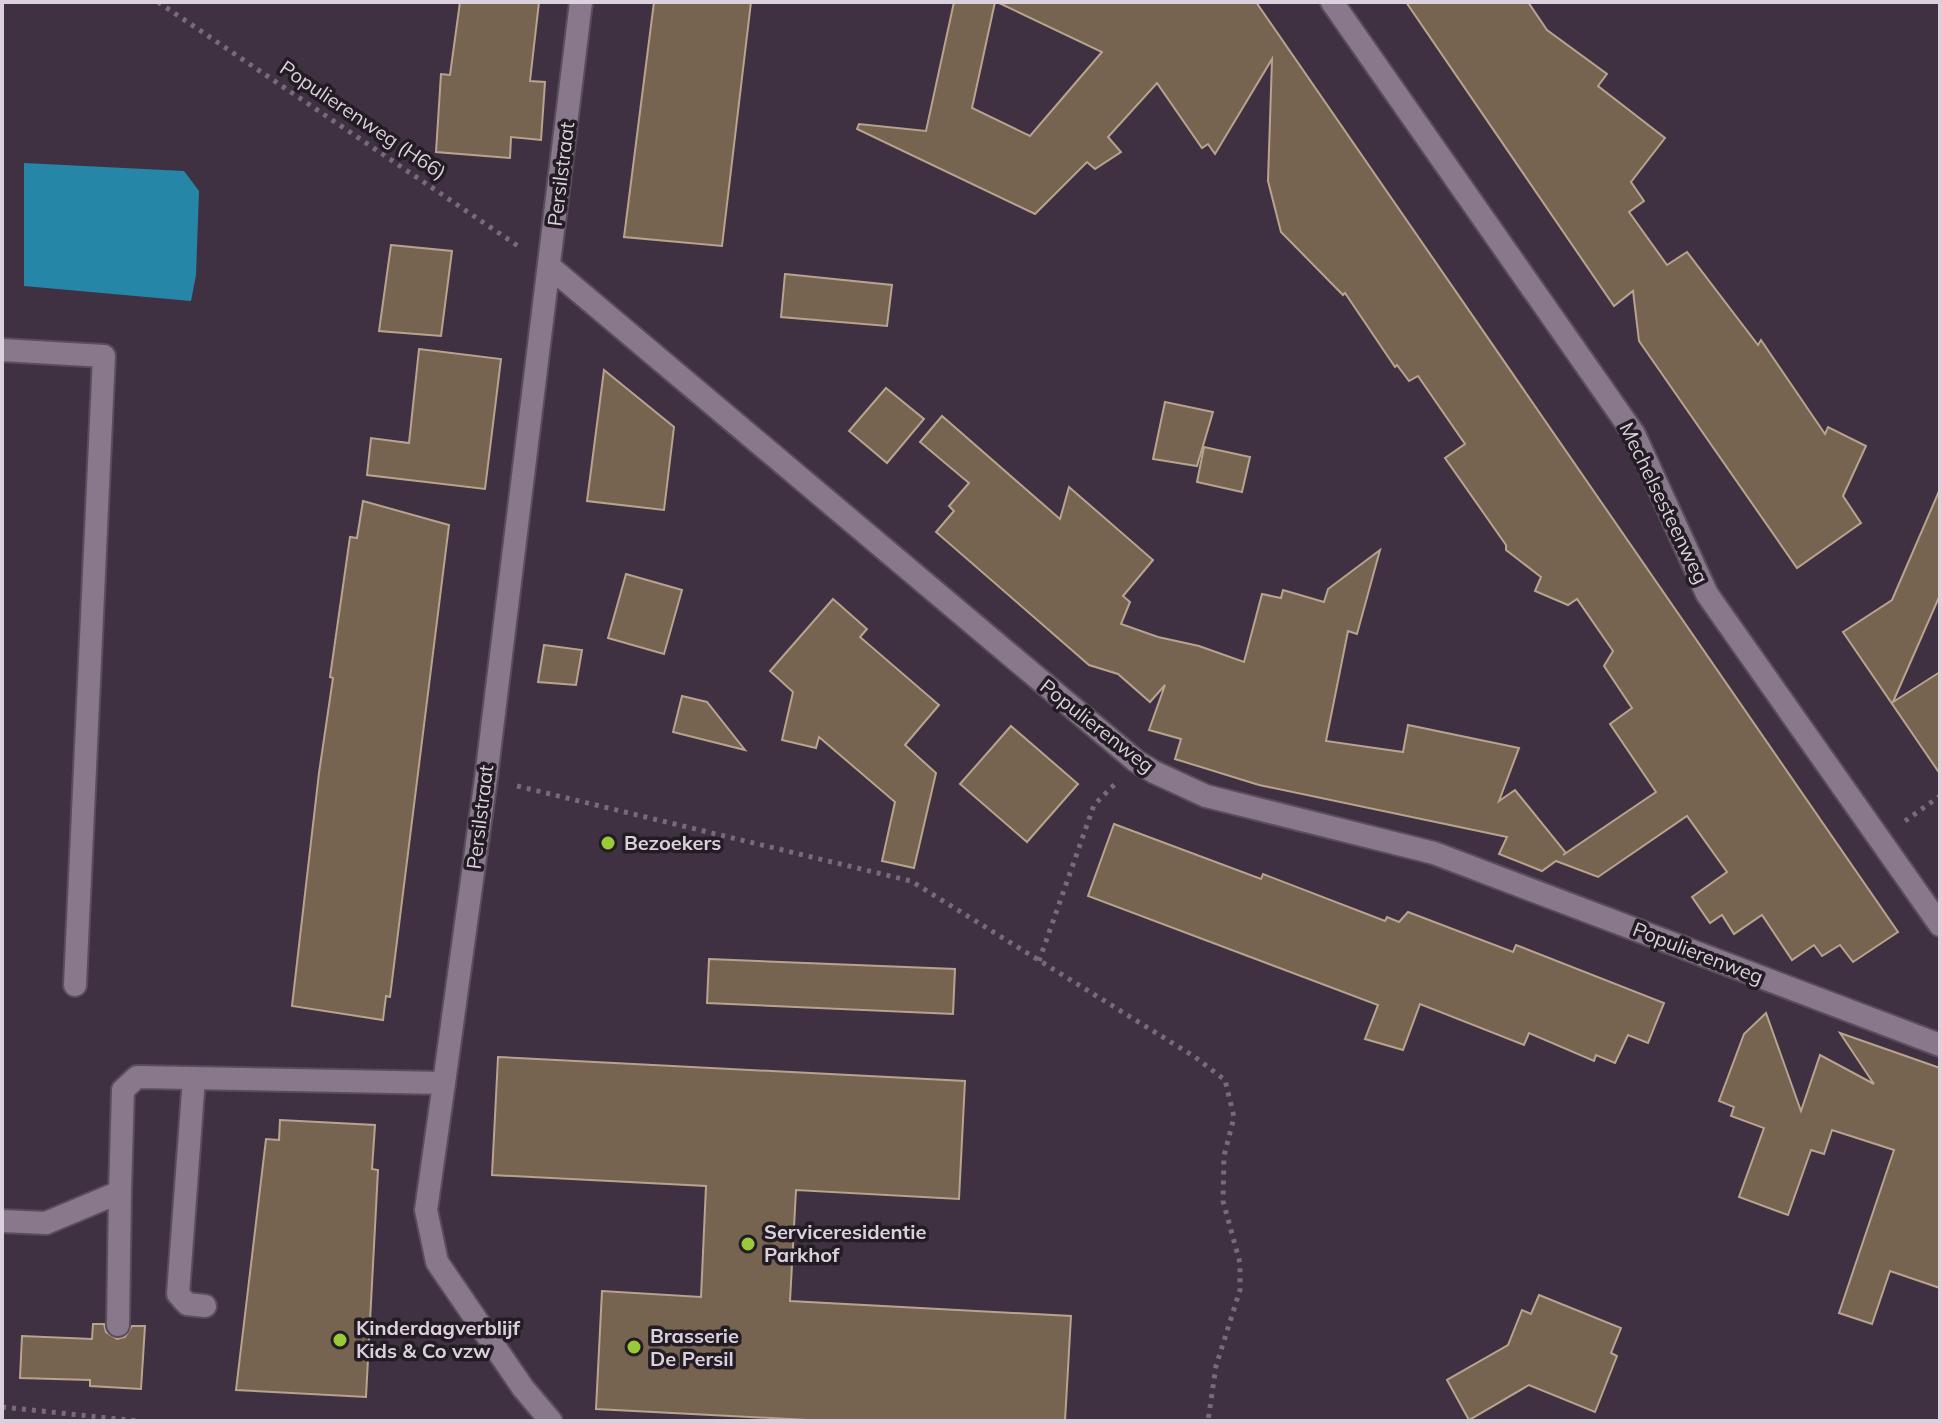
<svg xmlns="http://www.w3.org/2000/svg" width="1942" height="1423" font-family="Mulish,sans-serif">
<rect width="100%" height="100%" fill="#403142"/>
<polygon fill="#2686a8" points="24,163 184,171 199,191 196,275 191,301 24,286"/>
<g fill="#766451" stroke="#b7a48f" stroke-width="2">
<polygon points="460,2 539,2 530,81 545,82 541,140 511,137 510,158 436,152 441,74 450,75"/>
<polygon points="654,2 751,2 722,246 624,237"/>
<polygon points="954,2 995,2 972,108 1030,136 1102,52 997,2 1256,2 1898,932 1853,962 1840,945 1822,956 1814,945 1792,960 1762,915 1734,934 1722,915 1710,923 1692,897 1727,872 1687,816 1598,877 1556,861 1542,871 1499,854 1507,837 1259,785 1175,759 1181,739 1149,730 1165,685 1150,702 1118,674 1089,665 936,532 954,511 949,506 969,483 920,442 942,416 1060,519 1069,487 1153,560 1123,596 1130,602 1121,624 1158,637 1199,646 1244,662 1262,594 1281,598 1283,590 1324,602 1328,589 1380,550 1357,634 1348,631 1326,741 1403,752 1408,725 1519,748 1499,801 1515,790 1566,853 1563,855 1656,792 1610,724 1632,708 1604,666 1613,651 1577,599 1568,605 1535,591 1541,577 1506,550 1506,545 1445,458 1465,444 1418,376 1409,381 1397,365 1395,367 1345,293 1343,295 1281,232 1268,181 1272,59 1215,154 1208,144 1202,148 1157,83 1108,137 1121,152 1095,169 1087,162 1035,214 857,129 859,124 926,131"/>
<polygon points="1406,2 1528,2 1547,30 1607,74 1598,86 1665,138 1631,182 1644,201 1629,212 1667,265 1687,252 1758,345 1761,340 1825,434 1828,427 1866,446 1843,496 1861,523 1797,568 1639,341 1633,291 1614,306"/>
<polygon points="391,245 452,251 441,336 379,331"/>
<polygon points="785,274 892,285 887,326 781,317"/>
<polygon points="419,349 501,359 485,489 367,475 371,438 409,443"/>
<polygon points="604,370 674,427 664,510 587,501"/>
<polygon points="886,388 924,419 887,463 849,431"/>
<polygon points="1165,402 1213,412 1197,466 1153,459"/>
<polygon points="1204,447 1250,457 1242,492 1197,482"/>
<polygon points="1940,489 1940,595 1893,702 1940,672 1940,774 1843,632 1892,600"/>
<polygon points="363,501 449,525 390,997 386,996 383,1020 292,1006 319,773 333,678 330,677 350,537 357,538"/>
<polygon points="626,574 682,590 664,654 608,638"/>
<polygon points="833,599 867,629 860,637 939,705 905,745 936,773 914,868 882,861 895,802 819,737 816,748 782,740 793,692 770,671"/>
<polygon points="544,645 582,650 576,685 538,682"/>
<polygon points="682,696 707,702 745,750 673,732"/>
<polygon points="1011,726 1078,784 1027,842 960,784"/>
<polygon points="1114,824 1261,879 1263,874 1385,921 1387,917 1399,922 1408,912 1513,952 1516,945 1664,1003 1648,1043 1628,1035 1615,1063 1596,1055 1594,1061 1529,1033 1524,1045 1420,1004 1403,1050 1365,1039 1378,1005 1088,896"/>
<polygon points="709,959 955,969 953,1014 707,1003"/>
<polygon points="1766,1013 1801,1111 1820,1055 1874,1084 1840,1033 1940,1068 1940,1288 1890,1271 1872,1324 1839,1313 1894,1150 1832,1130 1824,1154 1811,1150 1788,1215 1739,1197 1764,1128 1731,1116 1734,1107 1719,1101 1744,1034"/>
<polygon points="498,1057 965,1081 959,1199 796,1190 790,1301 1071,1316 1065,1421 827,1421 596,1409 602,1291 701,1297 706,1186 492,1175"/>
<polygon points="280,1120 375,1125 372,1169 378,1170 366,1397 236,1390 266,1139 279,1140"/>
<polygon points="1539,1295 1621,1328 1611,1353 1617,1356 1595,1412 1529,1385 1469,1420 1447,1380 1508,1345 1522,1310 1531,1314"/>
<polygon points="93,1324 104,1324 106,1332 117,1339 125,1337 132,1326 145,1326 141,1389 90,1386 90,1380 20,1378 22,1336 92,1339"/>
</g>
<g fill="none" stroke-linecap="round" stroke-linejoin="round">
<defs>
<g id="service">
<polyline points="2,350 104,356 75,985"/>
<polyline points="194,1078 178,1294 187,1304 205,1306"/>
<polyline points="444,1083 426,1210 437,1262 523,1388 551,1421"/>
<polyline points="118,1325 120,1192"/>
</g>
<g id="minor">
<polyline points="1332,2 1634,434 1707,594 1940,925"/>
<polyline points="550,267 1136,761 1154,772 1206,796 1434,853 1940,1045"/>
<polyline points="2,1221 46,1223 120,1192 123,1090 137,1077 444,1083 486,778 581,2"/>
</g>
</defs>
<use href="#service" stroke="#594d5b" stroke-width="26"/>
<use href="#minor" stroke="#594d5b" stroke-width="26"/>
<g stroke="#776a79" stroke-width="5" stroke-dasharray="4 6" stroke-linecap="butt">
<polyline points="158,2 518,246"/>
<polyline points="517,786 911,881 1195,1057 1225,1080 1234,1117 1224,1156 1223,1201 1240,1263 1240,1290 1216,1366 1208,1421"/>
<polyline points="1905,821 1940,796"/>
<polyline points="1039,961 1094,805 1115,784"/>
<polyline points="2,1407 138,1421"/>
</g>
<use href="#service" stroke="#89778b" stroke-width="22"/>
<use href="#minor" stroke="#89778b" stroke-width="22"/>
</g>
<g fill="#98cb37" stroke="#231c24" stroke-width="3">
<circle cx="608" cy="843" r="8"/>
<circle cx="748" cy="1244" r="8"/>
<circle cx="340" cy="1340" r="8"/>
<circle cx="634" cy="1347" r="8"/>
</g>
<g text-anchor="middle" stroke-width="7" stroke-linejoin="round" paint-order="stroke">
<g font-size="20" fill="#dbd1dc" stroke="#231c24">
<text transform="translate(363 120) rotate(34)" y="7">Populierenweg (H66)</text>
<text transform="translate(561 174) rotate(-83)" y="7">Persilstraat</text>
<text transform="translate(1664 503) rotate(64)" y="7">Mechelsesteenweg</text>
<text transform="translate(1097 726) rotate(38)" y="7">Populierenweg</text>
<text transform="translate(480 817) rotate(-83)" y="7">Persilstraat</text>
<text transform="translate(1698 953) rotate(21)" y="7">Populierenweg</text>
</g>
<g font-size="20" font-weight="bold" fill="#dbd1dc" stroke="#231c24" text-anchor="start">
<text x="624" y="850">Bezoekers</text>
<text x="764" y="1239">Serviceresidentie<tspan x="764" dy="23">Parkhof</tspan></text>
<text x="356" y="1335">Kinderdagverblijf<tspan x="356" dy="23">Kids &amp; Co vzw</tspan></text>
<text x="650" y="1343">Brasserie<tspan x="650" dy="23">De Persil</tspan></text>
</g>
</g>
<rect width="1942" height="1423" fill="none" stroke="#dbd1dc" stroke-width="8"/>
</svg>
